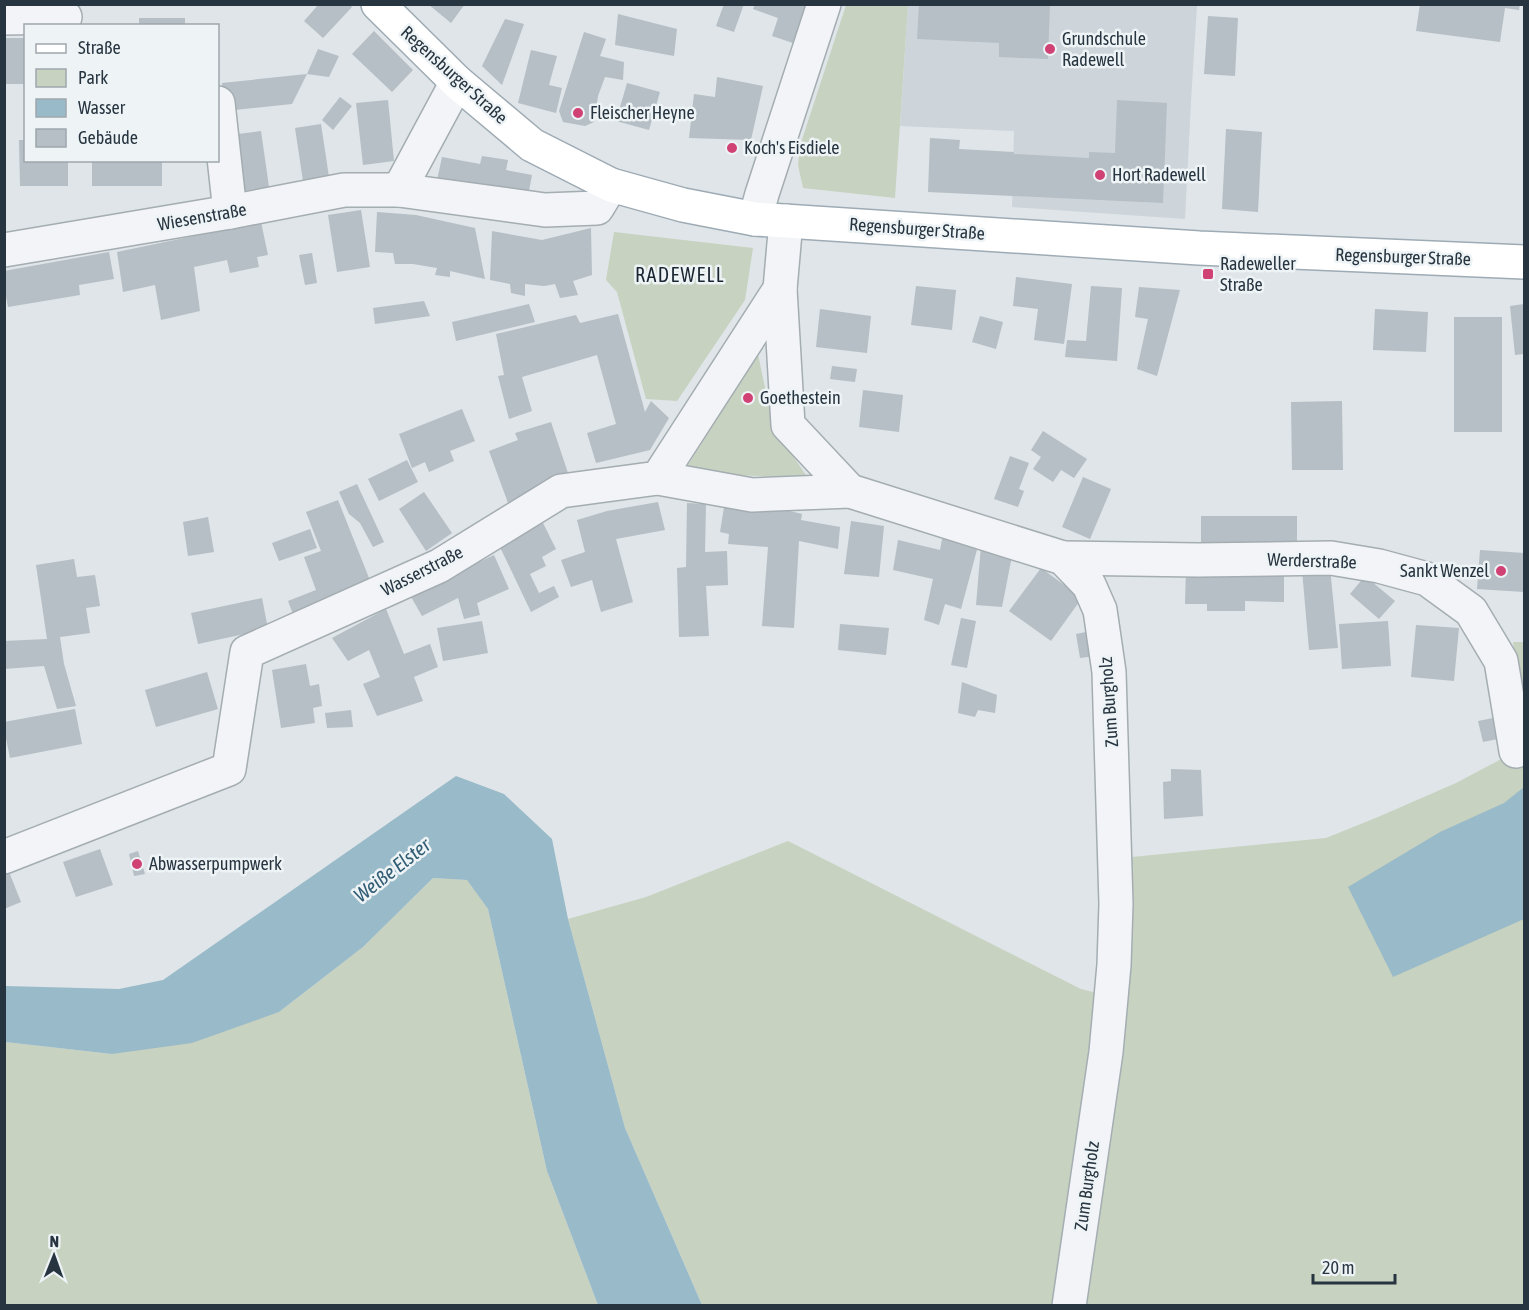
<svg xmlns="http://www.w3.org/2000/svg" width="1529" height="1310" font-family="'Asap Condensed',sans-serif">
<rect width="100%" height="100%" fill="#dfe5e8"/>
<polygon fill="#cdd4da" points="908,5 1197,5 1191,101 1185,219 1012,207 1014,131 900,126"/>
<g fill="#c8d2c0">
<polygon points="846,5 908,5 895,198 803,188 798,165 800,146"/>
<polygon points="614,232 753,248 745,300 677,401 646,399 617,292 606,280"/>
<polygon points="758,354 773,427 808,478 683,473"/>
<polygon points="1513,642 1524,642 1524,717"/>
<polygon points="1524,747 1524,1305 702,1305 625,1128 568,919 646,897 788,841 1081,989 1097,993 1128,980 1132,857 1326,838 1378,817 1456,783"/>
<polygon points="433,878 468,880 488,909 547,1171 598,1305 5,1306 5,1042 112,1054 279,1012 363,947"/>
</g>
<g fill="#99bac9">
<polygon points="456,776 504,794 552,839 568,919 625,1128 702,1305 598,1305 547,1171 488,909 467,880 433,878 363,947 279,1012 192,1043 112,1054 5,1042 5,986 119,989 163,980"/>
<polygon points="1524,787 1524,919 1393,977 1348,887 1440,832 1504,803"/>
</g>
<g fill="#b6bfc5">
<polygon points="319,4 349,4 352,7 323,38 304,21"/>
<polygon points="428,4 465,4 451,23"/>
<polygon points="724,4 744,4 734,32 716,26"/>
<polygon points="755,4 807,4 793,43 772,36 778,18 753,9"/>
<polygon points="919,4 1050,4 1048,59 999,57 999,43 917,39"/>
<polygon points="1420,4 1520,4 1519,10 1505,8 1500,42 1416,31"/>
<polygon points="618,14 677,29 674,56 615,45"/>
<polygon points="1208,16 1238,18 1235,76 1204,74"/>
<rect x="139" y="18" width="46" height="8"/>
<polygon points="505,19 524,24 502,85 482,66"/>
<polygon points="374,31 413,70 392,92 352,54"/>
<polygon points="584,32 606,39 600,56 624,62 623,80 605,77 598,96 594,122 585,126 563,122 559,111"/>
<rect x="4" y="38" width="22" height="46"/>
<polygon points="318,49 339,56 329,77 307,74"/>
<polygon points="531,50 557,56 549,85 562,88 556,113 518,103"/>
<polygon points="307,74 292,104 225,111 222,83"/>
<polygon points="717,77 763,86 751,140 689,138 694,94 715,97"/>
<polygon points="627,83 660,92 649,130 616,121"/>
<polygon points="340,97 352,106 333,130 322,120"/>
<polygon points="388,100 394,161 363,165 356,103"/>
<polygon points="1117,100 1167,103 1163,203 928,192 930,138 960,140 959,149 1014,152 1014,154 1089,158 1089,152 1115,153"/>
<polygon points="321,124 329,177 303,181 295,128"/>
<polygon points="1226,129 1262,132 1258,212 1222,209"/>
<polygon points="261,131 269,187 238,192 230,135"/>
<polygon points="19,140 26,140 26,160 68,160 68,186 20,186"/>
<polygon points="482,156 508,160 506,170 532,175 527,201 436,185 442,157 480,164"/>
<rect x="92" y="160" width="70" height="26"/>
<polygon points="361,210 370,267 337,272 328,215"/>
<polygon points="377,212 416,215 475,228 485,279 450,271 450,277 435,275 437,268 413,264 395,264 393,253 375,252"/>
<polygon points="261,222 268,255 257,257 259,267 230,273 227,260 194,267 200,311 161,320 155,285 123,292 117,252"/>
<polygon points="591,228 592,275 573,281 578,295 560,298 555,284 544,286 525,284 525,296 511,293 510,284 490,280 492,231 542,240"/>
<polygon points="109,252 114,279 79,285 80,295 8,307 4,286 4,271"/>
<polygon points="312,253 317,283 305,285 299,255"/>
<polygon points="1016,277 1072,284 1064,344 1034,340 1038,309 1013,306"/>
<polygon points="916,286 956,290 952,330 911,325"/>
<polygon points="1091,286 1122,288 1117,361 1065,357 1067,340 1086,341"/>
<polygon points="1139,287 1180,290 1157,376 1137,369 1148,319 1135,317"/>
<polygon points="424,301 430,316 375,324 373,308"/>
<polygon points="529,304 535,322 456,341 452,322"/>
<polygon points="1524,304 1524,354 1515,355 1510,306"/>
<polygon points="820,309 871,316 867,353 816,347"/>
<polygon points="1375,309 1428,312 1426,352 1373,350"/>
<polygon points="618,314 645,412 651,401 669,418 650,450 596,463 587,433 616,424 597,355 522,377 532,411 509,419 498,376 504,375 496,334 576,315 580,323"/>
<polygon points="980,316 1003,322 996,349 972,342"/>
<rect x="1454" y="317" width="48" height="115"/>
<polygon points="832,366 857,369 855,382 830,379"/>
<polygon points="863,390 903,395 899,432 859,427"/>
<polygon points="1342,401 1343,470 1292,470 1291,402"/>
<polygon points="462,409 475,441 450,451 454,461 429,472 425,462 412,468 399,434"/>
<polygon points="551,422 568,473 535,487 536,489 508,503 489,451 518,440 515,433"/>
<polygon points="1043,431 1087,459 1074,478 1061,470 1053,482 1033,469 1041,457 1031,450"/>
<polygon points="1010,456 1029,463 1019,489 1024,491 1018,507 994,499"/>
<polygon points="407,460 418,482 379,501 368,479"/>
<polygon points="1083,477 1111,489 1090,539 1062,527"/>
<polygon points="357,484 384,542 373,547 360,523 349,514 339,492"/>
<polygon points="424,492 452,533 426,551 399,509"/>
<polygon points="338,500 373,588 296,622 288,601 316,590 304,557 321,551 306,512"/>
<polygon points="725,501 770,506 802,514 801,520 840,527 838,549 799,541 794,628 762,626 768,547 728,544 729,534 720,532"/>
<polygon points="658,502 665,530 616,539 633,602 601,612 592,580 571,587 561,560 585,552 577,520 607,511"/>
<polygon points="687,503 706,504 705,552 727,551 728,585 706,586 709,636 679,637 677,568 686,567"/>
<rect x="1201" y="516" width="96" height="34"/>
<polygon points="208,517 214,552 188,556 183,522"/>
<polygon points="851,521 884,526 879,577 844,574"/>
<polygon points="543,523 556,549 542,557 546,566 530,574 539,593 554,586 559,597 531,612 499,545"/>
<polygon points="310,529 317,548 279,561 272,543"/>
<polygon points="943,534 978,546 961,609 945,604 939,625 924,620 933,579 893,570 898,540 940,550"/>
<polygon points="981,546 1012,556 1002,607 976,605"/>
<polygon points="1480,550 1524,553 1524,592 1477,589"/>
<polygon points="494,555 509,589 477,603 480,615 464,619 458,598 422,616 410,595"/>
<polygon points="74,559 77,577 95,575 100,606 86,608 90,633 60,637 64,664 76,706 57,709 44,666 4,669 4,641 47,639 36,565"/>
<polygon points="1041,568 1082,598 1051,641 1009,611"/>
<polygon points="1330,568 1338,648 1309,650 1302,570"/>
<polygon points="1186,569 1284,569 1284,602 1245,601 1245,611 1207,611 1207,604 1185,604"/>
<polygon points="1365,576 1395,601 1379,619 1350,594"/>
<polygon points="262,598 268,629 198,644 191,613"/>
<polygon points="386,609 404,654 430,644 438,667 414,677 423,701 377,716 363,684 380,677 369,650 348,661 332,638"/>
<polygon points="961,618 976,621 967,668 951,665"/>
<polygon points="482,621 488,653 443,661 437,628"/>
<polygon points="1388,621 1391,666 1342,669 1339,624"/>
<polygon points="840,624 889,628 886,655 838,650"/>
<polygon points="1416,625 1459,628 1454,681 1411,677"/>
<polygon points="1091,631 1095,656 1080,658 1076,634"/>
<polygon points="306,664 310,686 319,684 322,706 313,708 315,723 281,728 272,670"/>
<polygon points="207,672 218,709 156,727 145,690"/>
<polygon points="962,682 997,695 995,713 978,710 975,717 958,713"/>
<polygon points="75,709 82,744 10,758 4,729 4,722"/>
<polygon points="351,710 353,727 327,728 325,713"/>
<polygon points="1498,717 1503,738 1483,742 1478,721"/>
<polygon points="1171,769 1201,770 1203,816 1164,819 1163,782 1171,781"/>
<polygon points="100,849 113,885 76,897 63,862"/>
<polygon points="138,851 145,874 134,876 129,854"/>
<polygon points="7,867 21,902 4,909 4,868"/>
</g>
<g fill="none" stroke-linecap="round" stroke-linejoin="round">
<defs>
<g id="minor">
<polyline points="4,18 65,17"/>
<polyline points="218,103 230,212"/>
<polyline points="399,190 457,82"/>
<polyline points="755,219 762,194 824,4"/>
<polyline points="4,250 230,212 344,190 399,190 545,210 597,208 611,185"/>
<polyline points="780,289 788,425 850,491 1063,558 1089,585 1100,610 1109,672 1116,904 1114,965 1106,1052 1069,1306"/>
<polyline points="658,478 752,495 850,491"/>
<polyline points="1063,558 1198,560 1331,558 1379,566 1427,579 1471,611 1501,661 1516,751"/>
<polyline points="4,857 229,769 247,652 439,566 561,491 658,478 780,289 786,221"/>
</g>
<polyline id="major" points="378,4 457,82 532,145 611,185 683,205 755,219 1199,248 1524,262"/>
</defs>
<use href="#minor" stroke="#a4adb2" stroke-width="36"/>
<use href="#major" stroke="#9eabb4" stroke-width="36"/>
<use href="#minor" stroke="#f2f4f7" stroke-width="33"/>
<use href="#major" stroke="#fff" stroke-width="33"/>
</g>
<g fill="#d04174" stroke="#eef3f6" stroke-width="2">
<circle cx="1050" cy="49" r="6"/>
<circle cx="578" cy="113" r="6"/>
<circle cx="732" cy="148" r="6"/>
<circle cx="1100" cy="175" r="6"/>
<rect x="1202" y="268" width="12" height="12" rx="3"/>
<circle cx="748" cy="398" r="6"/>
<circle cx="1501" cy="571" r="6"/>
<circle cx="137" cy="864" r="6"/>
</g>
<g text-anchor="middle" stroke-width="5" stroke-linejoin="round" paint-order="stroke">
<g font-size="18" fill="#273540" stroke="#eef3f6" text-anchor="start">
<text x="1062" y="45">Grundschule<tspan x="1062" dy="21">Radewell</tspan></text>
<text x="590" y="119">Fleischer Heyne</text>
<text x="744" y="154">Koch's Eisdiele</text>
<text x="1112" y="181">Hort Radewell</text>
<text x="1220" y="270">Radeweller<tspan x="1220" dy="21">Straße</tspan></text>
<text x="760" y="404">Goethestein</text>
<text x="1489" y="577" text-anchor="end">Sankt Wenzel</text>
<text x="149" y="870">Abwasserpumpwerk</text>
</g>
<g font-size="18" fill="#273540" stroke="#eef3f6">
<text transform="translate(454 75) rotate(42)" y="6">Regensburger Straße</text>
<text transform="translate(202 217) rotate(-10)" y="6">Wiesenstraße</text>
<text transform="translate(917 229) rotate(4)" y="6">Regensburger Straße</text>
<text transform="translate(1403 257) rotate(2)" y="6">Regensburger Straße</text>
<text transform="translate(1312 561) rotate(2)" y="6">Werderstraße</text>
<text transform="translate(422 571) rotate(-27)" y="6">Wasserstraße</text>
<text transform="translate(1109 702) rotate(-94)" y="6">Zum Burgholz</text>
<text transform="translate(1087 1186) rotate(-82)" y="6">Zum Burgholz</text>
</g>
<g font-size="20" letter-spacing="1.5" fill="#1a2630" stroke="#eef3f6">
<text x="680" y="282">RADEWELL</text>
</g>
<g font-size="20" font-style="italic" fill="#315d74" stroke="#eef3f6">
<text transform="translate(392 870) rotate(-38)" y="7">Weiße Elster</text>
</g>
</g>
<rect width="1529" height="1310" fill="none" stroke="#273540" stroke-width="12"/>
<rect x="24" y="24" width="195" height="138" fill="#eef3f6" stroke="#9ea7ad" stroke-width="1.5"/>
<rect x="36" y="44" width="30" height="9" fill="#ffffff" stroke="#9ea7ad" stroke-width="1.5"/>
<text x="78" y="54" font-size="18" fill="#273540">Straße</text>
<rect x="36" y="69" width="30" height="18" fill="#c8d2c0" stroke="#9ea7ad" stroke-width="1.5"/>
<text x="78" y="84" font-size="18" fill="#273540">Park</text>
<rect x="36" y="99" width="30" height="18" fill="#99bac9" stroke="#9ea7ad" stroke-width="1.5"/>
<text x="78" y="114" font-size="18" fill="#273540">Wasser</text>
<rect x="36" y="129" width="30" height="18" fill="#b6bfc5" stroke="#9ea7ad" stroke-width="1.5"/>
<text x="78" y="144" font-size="18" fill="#273540">Gebäude</text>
<g transform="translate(54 1256) rotate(1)" stroke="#eef3f6" stroke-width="4.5" paint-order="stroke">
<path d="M0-4.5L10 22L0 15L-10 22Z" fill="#273540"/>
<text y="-9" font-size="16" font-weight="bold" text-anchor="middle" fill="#273540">N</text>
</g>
<path d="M1313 1274v9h82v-9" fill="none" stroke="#273540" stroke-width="3"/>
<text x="1322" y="1274" font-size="18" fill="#273540" stroke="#eef3f6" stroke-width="4.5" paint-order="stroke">20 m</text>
</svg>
